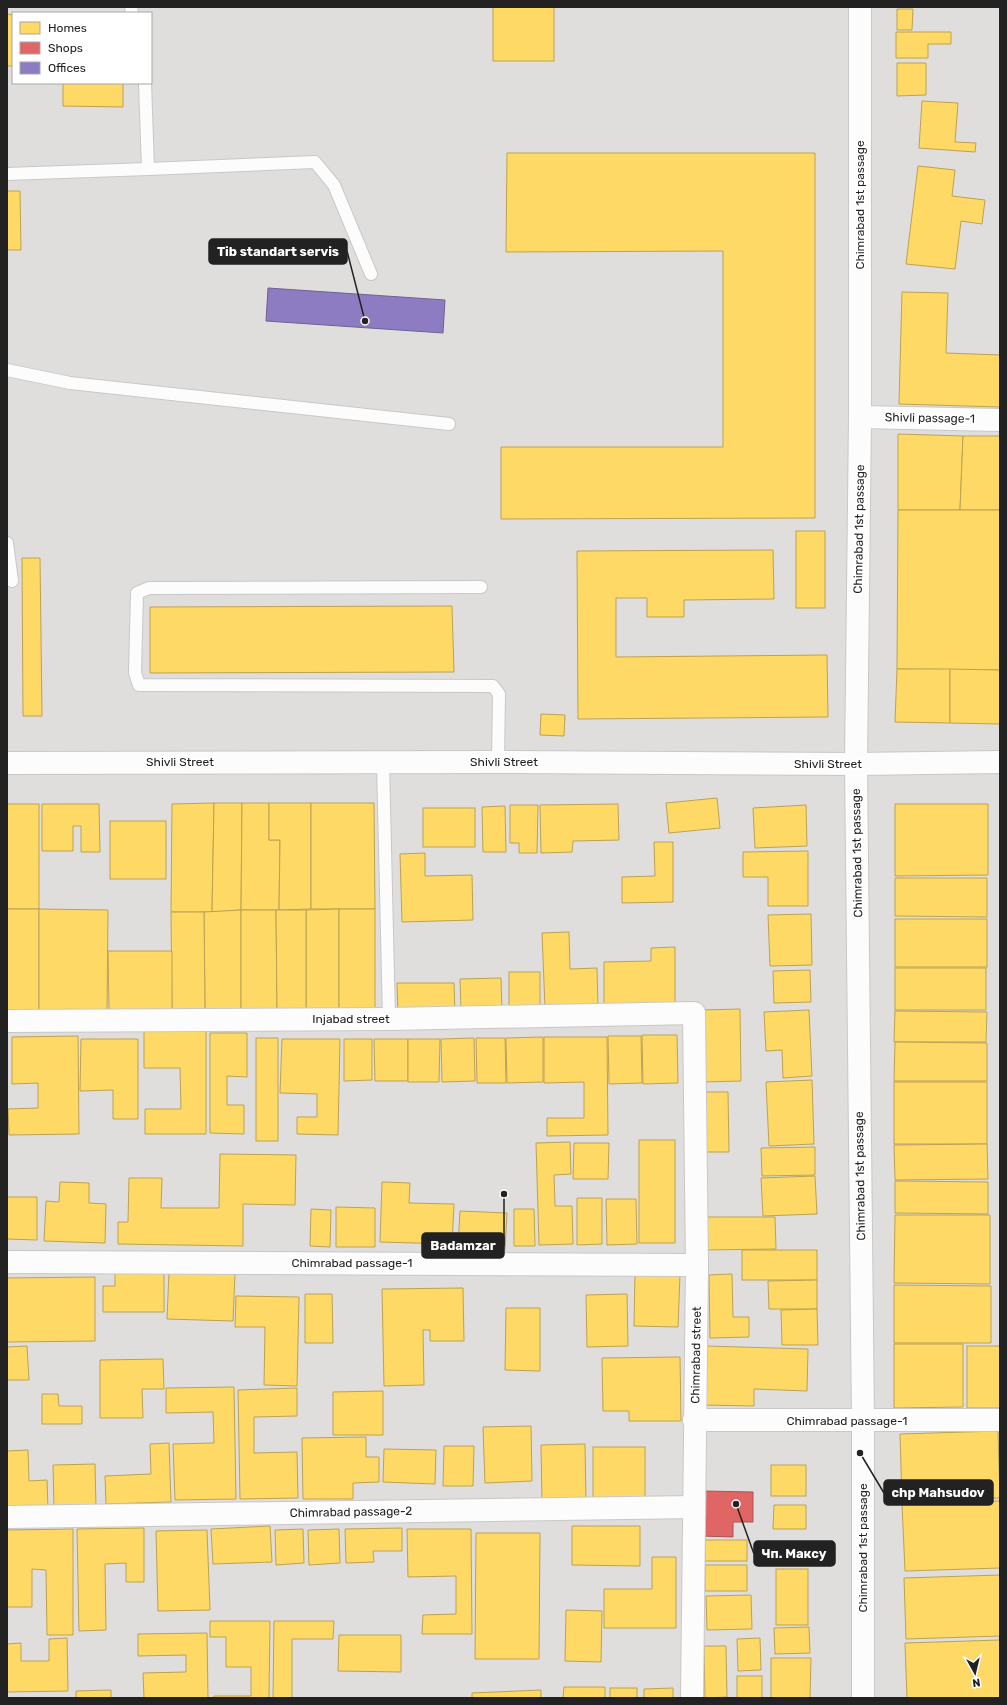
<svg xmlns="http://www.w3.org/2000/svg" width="1007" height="1705" font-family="Rubik,sans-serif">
<rect width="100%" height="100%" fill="#f0eeeb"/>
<path fill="#dfdedc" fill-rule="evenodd" d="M7,7H1000V1698H7ZM13,13H151V83H13Z"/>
<g fill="#ffd966" stroke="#bda252">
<rect x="493" y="7" width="61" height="54"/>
<polygon points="897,9 913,9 912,30 897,30"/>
<polygon points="7,14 13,15 13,66 7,66"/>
<polygon points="896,32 951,32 951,44 928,44 928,58 896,58"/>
<polygon points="897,63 926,63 926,95 897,96"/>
<polygon points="63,83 123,83 123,107 63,106"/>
<polygon points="922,101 958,103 955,142 976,143 975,152 919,148"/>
<polygon points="507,153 815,153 815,518 501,519 501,447 723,447 723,251 506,252"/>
<polygon points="918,166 955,170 952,196 985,200 982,224 961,221 955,269 906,264"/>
<polygon points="7,191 20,191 21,250 7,250"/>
<polygon points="902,292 948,293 946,353 1000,355 1000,407 899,404"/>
<polygon points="898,434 963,436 960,510 898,510"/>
<polygon points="963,436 1000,436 1000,510 960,510"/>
<polygon points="898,510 1000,510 1000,670 897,669"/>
<rect x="796" y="531" width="29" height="77"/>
<polygon points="773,550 774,599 684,600 684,617 647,617 647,598 616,598 616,657 827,655 828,717 578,719 577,551"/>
<polygon points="22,558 40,558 42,716 23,716"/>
<polygon points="452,606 454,672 150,673 150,607"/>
<polygon points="897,669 950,669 950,723 895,722"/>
<polygon points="950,669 1000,670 1000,724 950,723"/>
<polygon points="541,714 565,715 564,736 540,735"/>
<polygon points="717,798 720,828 669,833 666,803"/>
<polygon points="214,803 212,912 171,912 172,804"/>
<polygon points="214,803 242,803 241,910 212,912"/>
<polygon points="242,803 269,803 269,840 280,840 279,910 241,910"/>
<polygon points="269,803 311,803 311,909 279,910 280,840 269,840"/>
<polygon points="311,803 374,803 375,909 311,909"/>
<rect x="7" y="804" width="32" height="105"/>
<polygon points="42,804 99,804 100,852 81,852 81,826 73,826 73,851 42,851"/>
<polygon points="618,804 619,840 573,841 572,852 541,853 540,805"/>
<polygon points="895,804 988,804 988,875 895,876"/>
<polygon points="510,805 538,805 537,853 519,853 519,843 510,843"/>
<polygon points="806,805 807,846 755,848 753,808"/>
<polygon points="505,806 506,852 483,852 482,807"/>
<rect x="423" y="808" width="52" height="39"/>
<rect x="110" y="821" width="56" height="58"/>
<polygon points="654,842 673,842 673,902 622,903 622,877 655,876"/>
<polygon points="808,851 808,906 768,906 768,877 743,877 743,852"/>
<polygon points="425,853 425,876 472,875 473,920 402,922 400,854"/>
<polygon points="895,878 987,878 987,917 895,916"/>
<rect x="7" y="909" width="32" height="102"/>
<polygon points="39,909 108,910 107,1011 39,1011"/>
<polygon points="339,909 339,1011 306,1011 306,910"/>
<rect x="339" y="909" width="36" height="102"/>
<polygon points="241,910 241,1011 205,1011 204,912"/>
<polygon points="241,910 276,910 277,1011 241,1011"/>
<polygon points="276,910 306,910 306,1011 277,1011"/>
<polygon points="171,912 204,912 205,1011 172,1011"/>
<polygon points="811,914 812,965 770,966 768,915"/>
<rect x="895" y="919" width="92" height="48"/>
<polygon points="569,932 570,969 597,968 598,1007 545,1008 542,933"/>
<polygon points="675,947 675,1004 604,1005 604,962 651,961 651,948"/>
<polygon points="108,951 172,951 172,1011 109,1011"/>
<rect x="895" y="968" width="91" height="42"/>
<polygon points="810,970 811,1002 774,1003 773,971"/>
<rect x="509" y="972" width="31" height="36"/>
<polygon points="501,978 502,1010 461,1011 460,979"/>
<polygon points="397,983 454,983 455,1013 398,1014"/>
<polygon points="740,1009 741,1081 703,1082 701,1010"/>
<polygon points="809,1010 812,1076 783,1078 782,1050 766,1051 764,1012"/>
<polygon points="895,1011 987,1012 986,1042 894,1042"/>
<polygon points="144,1030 206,1030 206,1134 145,1134 145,1109 181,1109 180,1068 144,1068"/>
<polygon points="210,1033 247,1033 247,1077 227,1076 227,1105 244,1105 244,1134 210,1133"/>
<polygon points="642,1035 677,1035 678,1083 643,1084"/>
<polygon points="78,1036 79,1134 9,1135 8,1109 38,1108 38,1083 12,1084 12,1037"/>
<polygon points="608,1036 641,1036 642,1083 609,1084"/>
<polygon points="543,1037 543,1082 507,1083 506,1038"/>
<polygon points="544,1037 607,1037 608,1135 547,1136 547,1118 584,1118 584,1082 544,1083"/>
<rect x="256" y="1038" width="22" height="103"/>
<polygon points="474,1038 475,1081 442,1082 441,1039"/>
<polygon points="476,1038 505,1038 506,1083 477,1083"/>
<polygon points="81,1039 138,1039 138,1119 113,1119 113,1090 80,1091"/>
<polygon points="282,1039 340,1039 338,1135 297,1134 297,1117 317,1117 317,1094 280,1093"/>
<polygon points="344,1039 372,1039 372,1080 344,1081"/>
<polygon points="374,1039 408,1039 408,1081 375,1081"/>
<polygon points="408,1039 440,1039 439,1082 408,1082"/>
<polygon points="895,1042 987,1043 987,1081 894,1081"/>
<polygon points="812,1080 814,1144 769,1146 766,1082"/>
<rect x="894" y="1082" width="93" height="62"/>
<polygon points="701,1092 728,1092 729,1152 703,1152"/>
<rect x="639" y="1140" width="36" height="103"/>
<polygon points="570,1142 571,1174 554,1175 555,1206 572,1206 573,1244 539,1245 536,1143"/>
<polygon points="574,1143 609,1143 608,1179 573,1179"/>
<polygon points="987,1144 988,1179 895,1180 894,1145"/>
<polygon points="815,1147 815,1175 762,1176 761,1148"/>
<polygon points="220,1154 296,1155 295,1205 243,1204 243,1246 118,1244 118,1222 128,1222 129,1178 162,1178 161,1208 219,1208"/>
<polygon points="815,1176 817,1214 763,1216 761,1178"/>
<polygon points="895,1181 988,1182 988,1214 895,1213"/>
<polygon points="60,1182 89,1183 89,1203 106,1204 105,1243 44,1241 46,1201 59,1202"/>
<polygon points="382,1182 410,1183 409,1203 454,1204 452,1244 380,1242"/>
<polygon points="7,1197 37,1197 37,1240 7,1239"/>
<polygon points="577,1198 602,1198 602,1244 577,1245"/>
<polygon points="606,1199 636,1199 637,1244 607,1245"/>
<polygon points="336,1207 375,1208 375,1247 336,1247"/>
<polygon points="311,1209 331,1210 330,1247 310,1246"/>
<polygon points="514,1209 534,1209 535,1246 514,1246"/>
<polygon points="460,1211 507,1213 505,1249 458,1247"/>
<polygon points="895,1215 990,1215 990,1284 894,1283"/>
<polygon points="700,1217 775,1217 776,1249 701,1250"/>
<rect x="742" y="1250" width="75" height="30"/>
<polygon points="169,1272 235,1274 233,1321 167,1319"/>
<polygon points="115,1273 164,1273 164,1312 103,1312 103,1286 115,1286"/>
<polygon points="635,1274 680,1275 678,1327 634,1326"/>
<polygon points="732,1274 733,1317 749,1317 749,1337 710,1338 709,1275"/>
<polygon points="95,1277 95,1341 7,1342 7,1278"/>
<polygon points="817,1280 817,1309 769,1309 768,1281"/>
<polygon points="894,1285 991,1286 991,1343 894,1343"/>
<polygon points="463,1288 464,1341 430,1341 430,1330 423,1330 424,1385 384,1386 382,1289"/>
<polygon points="305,1294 332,1294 333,1343 305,1343"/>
<polygon points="627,1294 628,1346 587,1347 586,1295"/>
<polygon points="236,1296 299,1297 297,1386 264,1385 265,1327 235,1327"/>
<polygon points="506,1308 540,1308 540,1371 505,1370"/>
<polygon points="817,1309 818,1345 782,1345 781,1310"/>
<polygon points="894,1344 963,1344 963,1407 894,1408"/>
<polygon points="27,1346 29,1380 7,1380 7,1347"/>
<polygon points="706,1346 808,1349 807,1391 754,1389 754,1406 704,1405"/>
<rect x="967" y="1346" width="33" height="62"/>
<polygon points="680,1357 681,1421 629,1421 629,1411 603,1411 602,1358"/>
<polygon points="163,1359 164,1389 142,1389 143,1418 100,1418 100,1360"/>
<polygon points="234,1387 236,1499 175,1500 173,1444 214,1443 213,1412 166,1413 166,1388"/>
<polygon points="297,1388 297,1416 254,1417 254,1453 297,1452 298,1498 240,1499 238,1390"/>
<polygon points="383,1391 383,1435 333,1435 333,1392"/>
<polygon points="42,1394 58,1394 59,1406 82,1406 82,1424 42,1424"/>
<polygon points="531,1426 532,1481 485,1483 483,1427"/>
<polygon points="998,1431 1000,1498 902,1501 900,1434"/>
<polygon points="366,1437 366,1457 379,1457 379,1482 353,1483 353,1499 303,1499 302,1438"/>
<polygon points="169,1443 171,1502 106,1504 105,1476 151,1474 150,1444"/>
<polygon points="585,1444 586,1503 542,1504 541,1445"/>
<polygon points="444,1446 474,1446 473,1486 443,1486"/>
<rect x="593" y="1447" width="52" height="54"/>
<polygon points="384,1449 436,1450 435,1484 383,1482"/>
<polygon points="28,1450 29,1481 47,1480 48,1508 7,1510 7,1451"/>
<polygon points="95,1464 96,1507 54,1509 53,1465"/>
<rect x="771" y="1465" width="35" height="31"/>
<polygon points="1000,1501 1000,1568 905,1571 902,1504"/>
<polygon points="774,1505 806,1505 806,1529 773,1529"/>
<polygon points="270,1526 272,1562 213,1564 211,1529"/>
<polygon points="572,1526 640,1526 640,1566 572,1565"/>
<polygon points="144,1528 144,1582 126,1582 126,1563 105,1564 106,1630 79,1631 77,1529"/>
<polygon points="402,1528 402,1551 373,1551 374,1562 346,1563 345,1529"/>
<polygon points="73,1529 73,1635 47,1635 46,1570 32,1569 32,1607 7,1607 7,1530"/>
<polygon points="303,1529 304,1563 276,1565 275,1530"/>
<polygon points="339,1529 340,1563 309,1565 308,1530"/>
<polygon points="407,1529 471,1529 472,1634 422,1634 423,1615 456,1614 456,1576 408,1577"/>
<polygon points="207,1530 210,1610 158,1611 156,1531"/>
<polygon points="476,1533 540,1533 539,1659 475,1659"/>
<rect x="705" y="1540" width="42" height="21"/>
<polygon points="652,1557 676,1557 676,1628 604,1628 604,1589 652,1589"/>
<rect x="705" y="1565" width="42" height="26"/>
<rect x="776" y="1569" width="32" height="56"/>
<polygon points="1000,1575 1000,1636 906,1639 904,1578"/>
<polygon points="751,1595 752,1629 707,1630 706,1596"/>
<polygon points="566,1610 602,1611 601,1662 565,1661"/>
<polygon points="210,1621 270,1621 269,1698 214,1698 214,1696 251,1696 251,1667 226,1667 226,1637 210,1637"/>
<polygon points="274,1621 334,1621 333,1639 292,1639 292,1698 273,1698"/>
<polygon points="809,1627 810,1653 775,1654 774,1628"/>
<polygon points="207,1633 208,1698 144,1698 143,1673 186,1672 186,1655 138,1656 138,1634"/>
<polygon points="339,1635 401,1635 401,1672 338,1671"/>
<polygon points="67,1638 68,1691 7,1692 7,1644 21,1643 21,1661 49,1661 49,1639"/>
<polygon points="760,1638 761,1670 738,1671 737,1639"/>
<polygon points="1000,1640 1000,1698 907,1698 905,1643"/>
<polygon points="704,1646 726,1646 727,1697 705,1698"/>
<polygon points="771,1658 811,1658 810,1698 771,1698"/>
<rect x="737" y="1676" width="25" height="22"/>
<polygon points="564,1687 605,1687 605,1698 563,1698"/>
<rect x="610" y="1688" width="27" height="10"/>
<polygon points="673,1688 673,1698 644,1698 644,1689"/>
<polygon points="111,1690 111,1698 76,1698 76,1691"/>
<polygon points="541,1690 541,1698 472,1698 472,1693"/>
</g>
<polygon fill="#e06666" stroke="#a75252" points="702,1491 753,1492 753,1522 733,1522 733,1537 701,1536"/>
<polygon fill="#8e7cc3" stroke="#6e6193" points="268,288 445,300 443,333 266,321"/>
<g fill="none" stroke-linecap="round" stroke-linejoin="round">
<defs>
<g id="lane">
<polyline points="131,7 132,13"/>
<polyline points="145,83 148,169 315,162 334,185 371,274"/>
<polyline points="7,174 148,169"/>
<polyline points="7,370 70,383 449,424"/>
<polyline points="7,543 12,581"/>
<polyline points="481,587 149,588 137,593 135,673 139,685 493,686 499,694 498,762"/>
<polyline points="383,762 389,1019"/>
</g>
<g id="street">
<polyline points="860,7 860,417 856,764 863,1421 863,1698"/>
<polyline points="860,417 1000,420"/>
<polyline points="7,763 498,762 856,764 1000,762"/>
<polyline points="7,1021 389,1019 694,1013 697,1265 692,1698"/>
<polyline points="7,1262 697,1265"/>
<polyline points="694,1420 1000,1420"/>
<polyline points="7,1517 694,1507"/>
</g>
</defs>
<use href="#lane" stroke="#c9c8c7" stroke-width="14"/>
<use href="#street" stroke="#c9c8c7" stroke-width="24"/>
<use href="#lane" stroke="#fdfcfc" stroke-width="12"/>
<use href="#street" stroke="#fdfcfc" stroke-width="22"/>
</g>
<g text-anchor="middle" stroke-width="4" stroke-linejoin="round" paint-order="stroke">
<g font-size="12" fill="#222" stroke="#fff">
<text transform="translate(860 205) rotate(-90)" y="4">Chimrabad 1st passage</text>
<text transform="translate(930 418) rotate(1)" y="4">Shivli passage-1</text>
<text transform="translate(859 529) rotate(-89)" y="4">Chimrabad 1st passage</text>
<text x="180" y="766">Shivli Street</text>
<text x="504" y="766">Shivli Street</text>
<text x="828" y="768">Shivli Street</text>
<text transform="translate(857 853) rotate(-91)" y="4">Chimrabad 1st passage</text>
<text x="351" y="1023">Injаbаd street</text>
<text transform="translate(860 1176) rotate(-91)" y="4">Chimrabad 1st passage</text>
<text x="352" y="1267">Chimrаbаd passage-1</text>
<text transform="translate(696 1355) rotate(-89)" y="4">Chimrаbаd street</text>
<text x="847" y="1425">Chimrabad passage-1</text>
<text transform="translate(351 1512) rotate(-1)" y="4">Chimrabad passage-2</text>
<text transform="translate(863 1548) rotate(-90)" y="4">Chimrabad 1st passage</text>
</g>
</g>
<path fill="none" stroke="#222" stroke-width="1.5" d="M365 321L347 251M504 1194L504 1246M860 1453L884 1493M736 1504L754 1554"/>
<g fill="#222" stroke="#fff" stroke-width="1.5">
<circle cx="365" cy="321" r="4"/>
<circle cx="504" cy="1194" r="4"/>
<circle cx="860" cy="1453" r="4"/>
<circle cx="736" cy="1504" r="4"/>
</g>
<g fill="#222" stroke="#222" stroke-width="1.5">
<rect x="209" y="239" width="138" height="25" rx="4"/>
<rect x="422" y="1233" width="82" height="25" rx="4"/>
<rect x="884" y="1480" width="109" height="25" rx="4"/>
<rect x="754" y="1541" width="81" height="25" rx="4"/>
</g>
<g font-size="13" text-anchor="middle" font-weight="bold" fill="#fff">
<text x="278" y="256">Tib standart servis</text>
<text x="463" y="1250">Badamzar</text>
<text x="938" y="1497">chp Mahsudov</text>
<text x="794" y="1558">Чп. Максу</text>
</g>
<rect width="1007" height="1705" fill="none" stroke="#222222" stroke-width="16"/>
<rect x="12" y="12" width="140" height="72" fill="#ffffff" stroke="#a7a7a7"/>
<rect x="20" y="22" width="20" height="12" fill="#ffd966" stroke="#a7a7a7"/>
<text x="48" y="32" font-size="12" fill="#222222">Homes</text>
<rect x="20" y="42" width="20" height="12" fill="#e06666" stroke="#a7a7a7"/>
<text x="48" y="52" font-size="12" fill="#222222">Shops</text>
<rect x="20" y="62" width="20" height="12" fill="#8e7cc3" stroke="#a7a7a7"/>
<text x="48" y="72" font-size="12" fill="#222222">Offices</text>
<g transform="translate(975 1673) rotate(172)" stroke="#ffffff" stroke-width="3" paint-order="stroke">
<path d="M0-3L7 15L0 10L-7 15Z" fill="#222222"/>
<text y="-6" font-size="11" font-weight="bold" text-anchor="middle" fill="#222222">N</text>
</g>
</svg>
